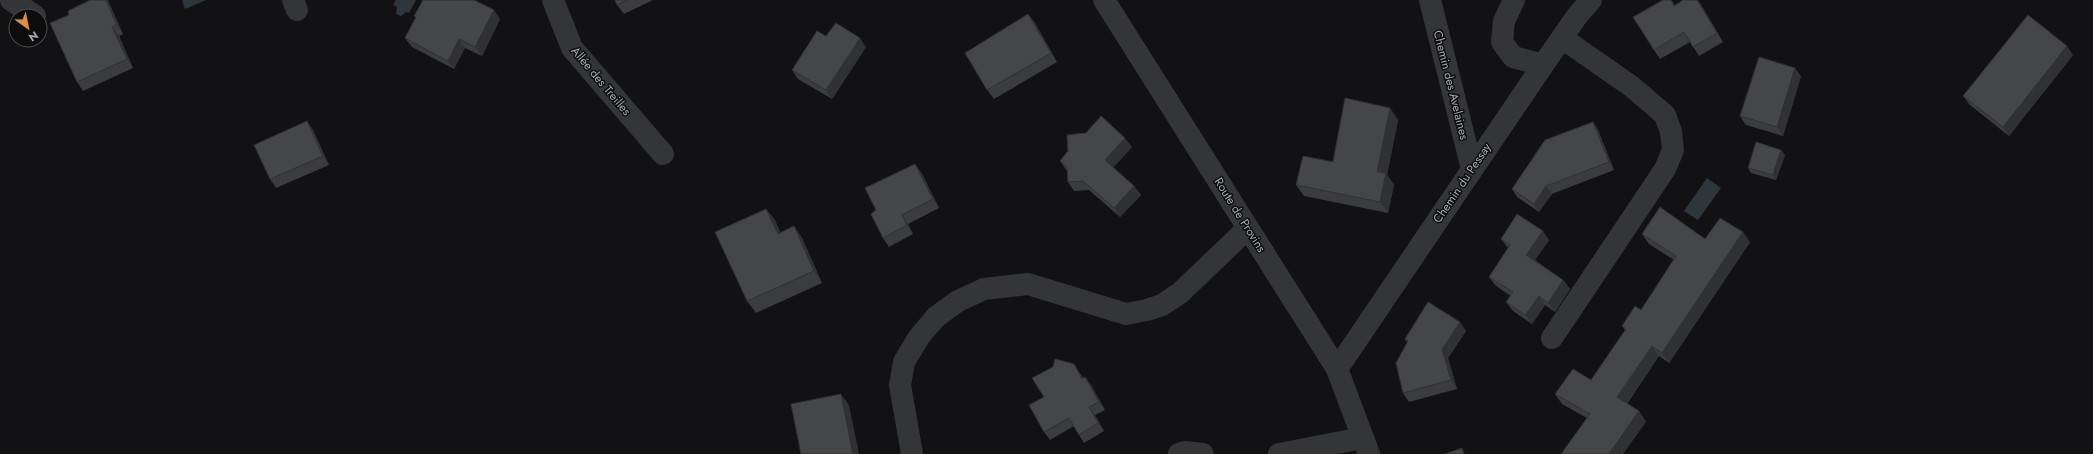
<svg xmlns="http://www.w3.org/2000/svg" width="2093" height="454" font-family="Jost,sans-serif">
<rect width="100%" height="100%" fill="#121214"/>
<g fill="#2d373b">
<polygon points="182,0 206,0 185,9"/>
<polygon points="396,0 416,0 409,13 406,12 401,16 396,14 397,7 393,5"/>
<polygon points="1707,178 1721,188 1698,220 1684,211"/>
</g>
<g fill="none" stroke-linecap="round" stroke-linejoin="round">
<g stroke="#343538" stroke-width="22">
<polyline points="11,0 35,16"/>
<polyline points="293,0 297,10"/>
<polyline points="553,0 572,48 663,154"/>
<polyline points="1104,0 1337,369 1369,454"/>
<polyline points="1430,0 1472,169"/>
<polyline points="1514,0 1504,21 1502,42 1513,57 1543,65"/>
<polyline points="1552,338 1665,169 1673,150 1671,132 1665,115 1631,86 1562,38"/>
<polyline points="1337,369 1543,65 1577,16 1591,0"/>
<polyline points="912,454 900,385 904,362 919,337 936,317 958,301 984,289 1028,284 1126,314 1147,310 1162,305 1180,293 1248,228"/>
<polyline points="1179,454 1185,452 1203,454"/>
<polyline points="1279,454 1362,438"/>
</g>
</g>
<g fill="#3a3c3f">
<polygon points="90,0 108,0 109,3 123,34 119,36 133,68 83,91 77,82 69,15"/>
<polygon points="615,0 653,0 624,14 617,5"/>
<polygon points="1671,0 1675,5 1700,3 1723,42 1699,56 1690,42 1660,59 1654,50"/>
<polygon points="1028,14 1035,23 1057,62 994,99 987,90"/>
<polygon points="414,16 500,19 482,56 465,48 454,69 412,47 405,38 416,18"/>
<polygon points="826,36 866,47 832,99 798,79 792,70"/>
<polygon points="2073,55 2009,136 1970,105 1963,96"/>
<polygon points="1801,76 1783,136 1746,125 1740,116"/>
<polygon points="1390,108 1398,120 1387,175 1394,185 1388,213 1304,196 1296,185 1333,162"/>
<polygon points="307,121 313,130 329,165 276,188 270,179"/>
<polygon points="1593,122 1598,130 1614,170 1552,194 1539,212 1517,197 1512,189"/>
<polygon points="1132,147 1113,167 1134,186 1141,195 1120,217 1089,190 1074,191 1068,182 1067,171 1060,161 1068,151"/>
<polygon points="1781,150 1785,155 1776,180 1751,173 1748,168"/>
<polygon points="921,172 939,208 908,224 913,234 889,247 883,238 876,210"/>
<polygon points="766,209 775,220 780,233 794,226 802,238 822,283 756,313 747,301"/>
<polygon points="1642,234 1750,242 1669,363 1659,356 1627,404 1639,411 1646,422 1587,418 1562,404 1555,394 1591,380 1625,330 1622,326 1641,310 1674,260 1649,244"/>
<polygon points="1501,239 1549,240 1535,260 1563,280 1570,289 1555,312 1545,305 1532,324 1513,311 1506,302 1511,296 1496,286 1489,277 1508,248"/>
<polygon points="1466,331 1448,358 1457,389 1409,402 1403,393 1407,342 1405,339"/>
<polygon points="1074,364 1083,378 1085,377 1091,385 1105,410 1095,415 1104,431 1084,443 1074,426 1050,440 1044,432 1044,397"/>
</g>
<g fill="#303133">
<polygon points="106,0 108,0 109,3 123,34 117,25"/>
<polygon points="1697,0 1700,3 1723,42 1717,33"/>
<polygon points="494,10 500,19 482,56 475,47"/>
<polygon points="1028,14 1035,23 1057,62 1051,53"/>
<polygon points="112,27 119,36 133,68 127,59"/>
<polygon points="860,38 866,47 832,99 826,90"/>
<polygon points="459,39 465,48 454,69 448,61"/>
<polygon points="2067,46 2073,55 2009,136 2003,127"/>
<polygon points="1795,68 1801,76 1783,136 1777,127"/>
<polygon points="1390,108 1398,120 1387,175 1394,185 1388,213 1380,202 1377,172"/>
<polygon points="307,121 313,130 329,165 323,156"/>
<polygon points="1593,122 1598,130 1614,170 1609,162"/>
<polygon points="1125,138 1132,147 1112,169 1105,160"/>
<polygon points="1781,150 1785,155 1776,180 1773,175"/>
<polygon points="915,164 921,172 939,208 933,199"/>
<polygon points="1134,186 1141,195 1120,217 1114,208"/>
<polygon points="1546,186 1552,194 1539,212 1534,204"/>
<polygon points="766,209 775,220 786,245 778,234"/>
<polygon points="902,215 908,224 913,234 907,225"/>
<polygon points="794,226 802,238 822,283 814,271"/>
<polygon points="1543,231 1549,240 1532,264 1526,255"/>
<polygon points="1743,232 1750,242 1669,363 1662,353"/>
<polygon points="1563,280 1570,289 1555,312 1548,303"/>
<polygon points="1539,296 1545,305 1532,324 1525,315"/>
<polygon points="1460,322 1466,331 1448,358 1457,389 1451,380 1442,349"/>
<polygon points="1652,346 1659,356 1624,407 1617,397"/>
<polygon points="1085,377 1091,385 1105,410 1099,402"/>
<polygon points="841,394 849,405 859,454 853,454"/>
<polygon points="1089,407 1095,415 1104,431 1098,423"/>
<polygon points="1639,411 1646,422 1623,454 1609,454"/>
</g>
<g fill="#444649" stroke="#303133">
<polygon points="90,0 106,0 117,25 112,27 127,59 77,82 50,23 69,15 68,11"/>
<polygon points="423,0 474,0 494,10 475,47 459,39 448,61 405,38 416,17 414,16"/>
<polygon points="615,0 627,0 617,5"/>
<polygon points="1663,0 1671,0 1674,6 1683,0 1697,0 1717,33 1693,47 1684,32 1654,50 1633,17"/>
<polygon points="1028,14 1051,53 987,90 965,53"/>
<polygon points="2028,15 2067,46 2003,127 1963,96"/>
<polygon points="836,23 860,38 826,90 792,70 817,31 826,36"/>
<polygon points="1759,57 1795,68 1777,127 1740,116"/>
<polygon points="1345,98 1390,108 1377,172 1386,173 1380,202 1296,185 1303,156 1333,162"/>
<polygon points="1101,116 1125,138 1105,160 1134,186 1114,208 1083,181 1068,182 1067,167 1060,161 1068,151 1067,135 1086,133"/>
<polygon points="307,121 323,156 270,179 254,145"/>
<polygon points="1593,122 1609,162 1546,186 1534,204 1512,189 1545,140"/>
<polygon points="1756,142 1781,150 1773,175 1748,168"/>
<polygon points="915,164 933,199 902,215 907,225 883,238 871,214 876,210 865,188"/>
<polygon points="1660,207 1705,239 1720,218 1743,232 1662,353 1652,346 1617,397 1639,411 1609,454 1561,454 1590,414 1555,394 1573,369 1591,380 1626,329 1622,326 1635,306 1641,310 1676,256 1642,234"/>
<polygon points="766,209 778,234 794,226 814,271 747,301 715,232"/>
<polygon points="1517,214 1543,231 1526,255 1563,280 1548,303 1539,296 1525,315 1506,302 1513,292 1489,277 1510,245 1501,239"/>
<polygon points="1428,302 1460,322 1442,349 1451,380 1403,393 1396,363 1408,341 1405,339"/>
<polygon points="1055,359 1074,364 1082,379 1085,377 1099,402 1089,407 1098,423 1079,435 1069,418 1044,432 1029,405 1044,397 1032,378 1053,367"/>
<polygon points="841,394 853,454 801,454 791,404"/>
<polygon points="1462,448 1464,454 1445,454"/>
</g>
<g text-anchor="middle" stroke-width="3" stroke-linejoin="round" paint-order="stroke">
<g font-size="12" fill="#a5acb3" stroke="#0d0d0e">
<text transform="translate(601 81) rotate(50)" y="4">Allée des Treilles</text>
<text transform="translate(1451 85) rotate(76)" y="4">Chemin des Avelaines</text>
<text transform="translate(1462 183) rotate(-56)" y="4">Chemin du Pessay</text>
<text transform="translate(1240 215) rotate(58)" y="4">Route de Provins</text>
</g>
</g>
<g transform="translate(28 28) rotate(147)"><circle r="19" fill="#0d0d0e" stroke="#4a4d50"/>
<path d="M0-3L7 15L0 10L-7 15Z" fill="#dd8e41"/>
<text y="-6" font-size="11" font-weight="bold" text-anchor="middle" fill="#a5acb3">N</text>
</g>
</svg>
